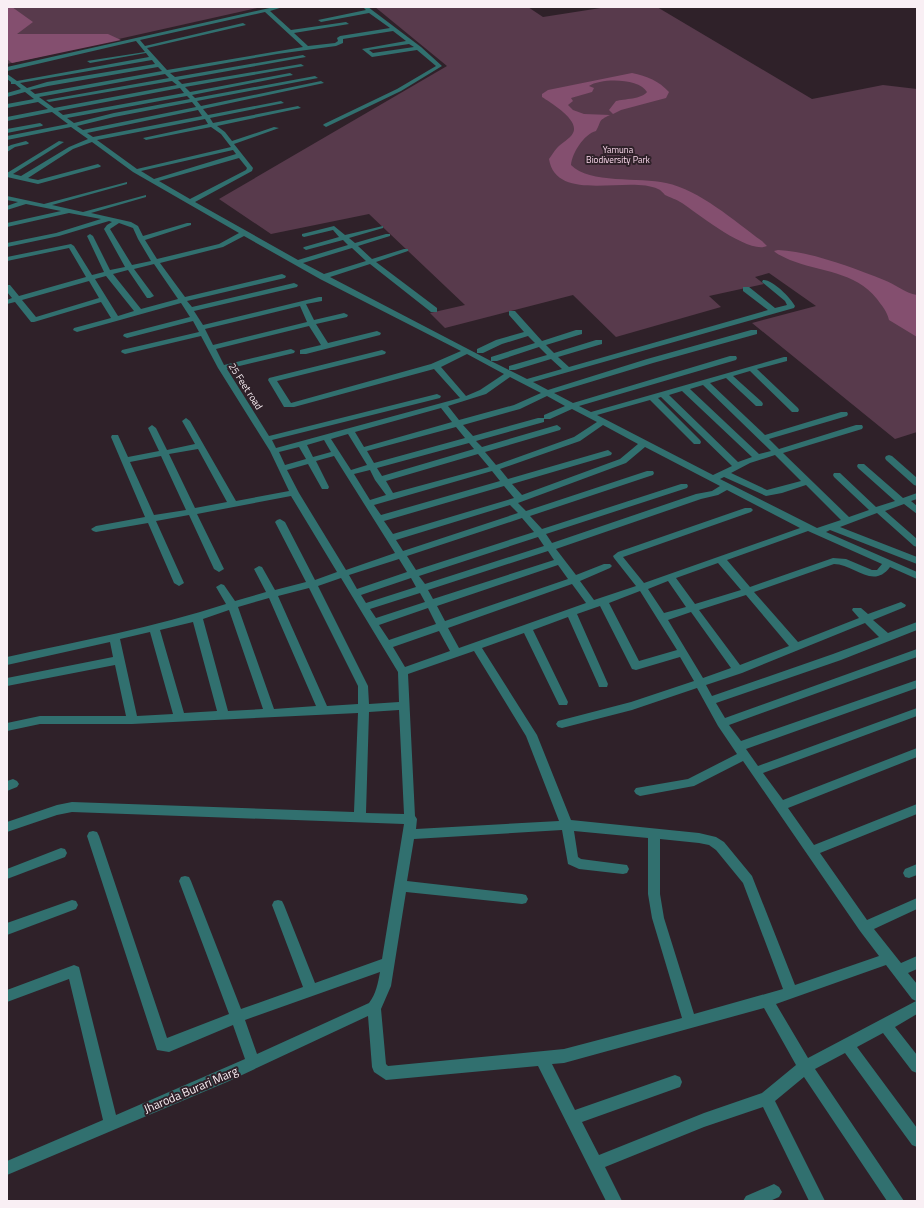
<svg xmlns="http://www.w3.org/2000/svg" width="924" height="1208" font-family="'Titillium Web',sans-serif">
<rect width="100%" height="100%" fill="#2f2129"/>
<g fill="#583a4c">
<polygon points="7,7 262,7 7,64"/>
<polygon points="375,7 528,7 543,17 607,7 657,7 812,99 883,85 917,89 917,432 895,439 752,323 816,306 769,273 755,277 764,284 709,296 721,307 616,337 573,295 445,328 430,313 465,305 369,214 271,234 219,199 447,66"/>
</g>
<g fill="#844f6f">
<polygon points="7,7 12,7 33,22 17,34 108,34 121,40 12,63 7,59"/>
<path d="M632,73C647,76 659,81 669,92L666,98L621,110L613,114L609,110L616,101C624,99 642,99 647,92C639,78 601,78 589,86L594,88L592,92L571,98L573,101L568,105L573,110L584,114L610,115C597,121 602,121 596,131C584,134 572,153 571,165C589,184 640,177 666,183C700,190 734,221 762,241L767,246C749,255 697,213 682,203C676,199 671,198 665,195C663,193 661,190 658,189C629,175 556,204 549,159C552,155 554,151 557,148C561,143 570,139 573,133C580,120 551,103 542,97V94L548,90Z"/>
<path d="M778,250C812,252 851,267 884,280C895,284 905,293 917,295V337L889,320C887,311 882,306 877,299C855,271 820,272 790,260C784,257 778,255 774,251Z"/>
</g>
<g fill="none" stroke-linecap="round" stroke-linejoin="round">
<g fill="#31706f" fill-rule="evenodd">
<path d="M274,7H283L270,11L291,30L346,22L349,24L294,33L308,46L335,43L338,41L337,38L340,36L390,28L369,13L321,22L318,20L366,10L363,7H368L421,47L442,66L401,91L326,127L323,125L324,124L397,89L436,66L417,50L372,57L362,49L406,41L393,31L343,39V43L336,46L277,54L170,73L175,77L303,55L306,57L178,80L182,84L301,64L304,66L185,87L190,92L290,73L293,75L192,95L195,98L315,76L318,78L197,101L201,106L321,81L324,83L203,109L208,115L281,101L284,103L210,118L213,123L298,106L301,108L217,126L225,132L232,141L274,127L279,128L234,144L253,168L252,171L195,202L298,260L348,245L343,240L306,250L303,248L304,247L339,237L333,230L304,237L302,236V234L334,226L345,235L383,226V228L349,238L355,243L386,234H390V236L358,246L372,259L404,249H408V251L376,262L437,308V312H431L370,264L330,277L491,361V357L535,343L528,336L502,344L483,353H477V349L496,340L524,332L509,315V311H515L542,341L576,330H582V334L546,345L554,353L596,340H602V344L558,357L569,367L768,310L743,291V287H749L775,308L787,305L785,301L762,282L763,280C772,279 791,298 795,306L794,308L533,382L548,390L647,359L751,330H757V334L653,363L554,393L573,403L730,356H736L737,358L736,360L579,406L591,412L784,357H787V361L757,369L798,408L799,410L798,412H792L750,371L733,376L762,402L763,404L762,406H756L726,378L710,383L765,435L841,412H847L848,414L847,416L769,439L779,449L856,425H862L863,427L862,429L783,453L849,517L869,510L834,477L833,475L834,473H840L876,507L895,501L858,468L857,466L858,464H864L903,498L917,493V499L911,501L917,506V514L904,504L885,511L917,539V547L914,546L877,513L840,527L917,557V564L830,530L826,532L917,572V579L890,567C873,590 854,564 834,564L754,592L798,642L859,618L852,610L853,608H861L868,614L901,602L906,605L905,607L873,620L888,633L917,622V630L841,660L716,703L725,718L917,649V657L729,725L741,741L917,680V688L746,749L758,766L917,708V716L763,773L783,800L917,748V757L788,808L814,845L917,804V814L820,853L867,920L917,898V909L874,929L901,963L917,956V969L908,973L917,984V1014L895,1027L917,1055V1073L912,1071L883,1033L857,1047L917,1128V1147L912,1145L845,1053L815,1069L904,1201H887L804,1077L775,1101L825,1201H809L763,1107L704,1127L605,1167L622,1201H606L538,1066L386,1080L374,1072L372,1067L368,1016L227,1082L7,1175V1161L103,1120L69,979L7,1002V990L74,965L79,967L116,1115L245,1059L233,1025L169,1052L157,1050L87,836L89,832L93,831L97,832L99,836L167,1038L229,1014L179,881L181,877L185,876L189,877L191,881L241,1009L303,987L272,905L274,901L278,900L282,901L284,905L315,983L382,959L404,824L72,812L57,815L7,832V822L57,805L72,802L354,812L358,713L132,724H40L7,731V723L40,716H126L115,665L7,686V678L113,657L110,642L7,665V657C80,641 155,627 226,604L216,587L221,584L224,585L235,601L266,592L254,569L259,566L262,567L275,590L306,582L275,522L277,520L280,519L285,522L315,580L337,572L291,496L197,514L224,569L219,572L214,569L189,515L156,521L184,583L179,586L174,583L148,523L96,532L93,531L91,529L96,526L145,517L111,437L112,435H118L128,457L159,451L148,428L152,425L156,428L167,450L195,444L182,421L186,418L190,421L236,501L289,491L270,451L218,368L201,336L125,354L121,352L122,350L199,332L193,321L127,338L123,336L124,334L190,317L181,303L77,332L73,330L74,328L111,318L101,302L34,322H31L15,302L7,304V300L12,298L7,292V285H10L19,296L86,277L69,248L7,261V257L71,244L74,246L92,275L104,272L87,236L90,234L93,236L110,270L125,267L104,229L107,225L112,222L109,221L59,236L7,247V243L56,233L101,219L69,213L7,227V223L61,211L26,204L7,210V206L18,202L7,200V196L44,204L127,182V184L52,205L83,212L146,195V197L91,213L131,222L138,226L143,236L187,223H191V225L145,240L157,259L219,244L239,233L133,172L92,142L73,149L28,178L38,180L98,164L101,166L100,167L38,184L7,177V173L59,141L64,142L13,174L21,176L69,147L88,139L71,127L7,140V136L68,124L52,112L7,121V117L48,109L38,102L7,108V104L34,99L25,92L7,97V93L21,89L15,84H11V82L7,79V74L17,81L149,57L146,53L90,63L87,61L145,52L136,41L7,71V67ZM265,12L303,47L167,70L147,48L246,25L243,23L145,46L140,40ZM409,44L414,47L373,53L369,50ZM152,60L155,64L47,82L27,88L20,83ZM158,67L162,71L35,94L30,90L48,86ZM165,74L169,78L46,100L49,102L172,81L177,85L54,108L39,97ZM180,88L184,93L63,115L58,111ZM187,96L190,99L114,113L74,123L67,118ZM192,102L196,107L83,130L77,126L114,117ZM198,110L202,116L93,137L87,133ZM205,119L208,124L143,138L146,140L211,127L221,134L231,147L137,169L97,140ZM233,150L236,154L154,179L141,171ZM239,158L247,168L246,170L190,199L159,181ZM119,223L133,228L138,239L151,261L132,265L110,229ZM244,236L320,279L461,351L431,364L291,403L277,381L385,354L386,352L382,350L269,378L268,380L284,407H294L434,369L460,398L276,448L272,440L440,398L441,396L437,394L269,436L227,369L294,353L295,351L291,349L224,365L216,349L309,326L321,345L300,350V354H306L380,335L381,333L377,331L328,343L316,324L347,317L348,315L344,313L314,320L306,304L322,301V297H319L203,325L194,311L297,287L298,285L294,283L192,307L187,301L285,278L286,276L282,274L185,297L160,263L223,247ZM352,248L366,261L324,274L303,263ZM154,264L178,299L141,309L113,274L128,270L147,298H150L154,296L134,269ZM106,276L134,311L118,316L95,279ZM89,281L99,298L36,317L22,300ZM300,306L307,322L213,345L205,329ZM539,347L547,355L509,366V370H515L551,359L562,369L527,379L491,361H497ZM467,354L504,374L480,390L466,396L441,367ZM510,377L541,393L514,405L459,420L448,406L486,394ZM703,385L771,451L759,454L690,389ZM682,391L752,457L738,462L669,395ZM547,396L565,406L544,415V418H538L473,436L463,425L520,409ZM661,397L732,466L713,475L597,415L650,400L694,444H700L701,442L700,440L658,398ZM441,408L452,422L364,447L355,432ZM572,409L597,422L574,437L496,465L485,452L560,430L561,428L557,425L482,447L476,441L544,422V419H550ZM603,425L638,444L620,459L522,495L512,484L611,455L612,453L608,450L508,479L500,469L580,441ZM456,427L465,438L374,463L367,451ZM348,434L367,465L351,470L331,439ZM324,440L331,452L313,457L307,445ZM469,443L474,449L382,476L377,468ZM299,447L306,459L285,465L279,452ZM645,447L720,486L712,491L696,494L552,543L546,534L687,488L688,486L687,484H681L542,529L530,516L653,475L654,473L653,471H647L526,511L518,503L626,463ZM198,449L227,502L195,508L169,454ZM478,454L489,467L393,493L386,481ZM775,455L801,481L767,490L731,473L750,463ZM161,456L186,510L154,515L130,462ZM334,456L395,553L346,570L299,493L287,470L308,464L322,489H328L329,487L316,461ZM370,470L375,480L386,495L370,500L354,474ZM492,471L500,481L381,515L374,505ZM724,477L766,496L782,493L806,485L841,520L817,528L720,479ZM504,486L514,498L393,534L384,521ZM727,490L800,528L644,583L623,557L751,512L753,510L751,508H745L618,552L613,556L614,558L636,586L594,600L580,581L610,568L612,566L610,564H604L576,575L556,549L701,499L718,495ZM510,505L518,513L403,551L396,540ZM522,518L534,532L416,570L407,556ZM808,531L882,564L877,570H872L846,559L833,558L750,587L727,560ZM538,537L544,546L425,584L419,576ZM548,551L554,560L433,599L428,590ZM399,559L407,572L357,589L349,575ZM718,563L741,590L695,604L676,578ZM558,565L568,579L445,621L437,606ZM341,578L398,672L399,702L369,704L368,686L318,586ZM411,578L416,587L366,603L361,595ZM668,581L686,607L664,613L648,589ZM572,584L586,603L459,648L448,628ZM309,588L358,686V704L327,706L278,596ZM640,591L677,650L639,661L609,603ZM420,593L425,602L376,618L370,609ZM746,595L789,646L740,665L699,610ZM269,598L316,706L274,709L238,607ZM600,606L632,669L636,670L680,657L694,681L631,702L558,721L556,724L558,727L562,728L632,710L697,688L718,726L737,754L688,779L636,788L634,791L636,794L640,796L694,786L743,761L860,931L879,956L795,985L752,876L724,842L716,837L699,833L571,820L537,735L482,648L524,633L559,705H567L568,702L533,630L568,617L598,684L599,687H607L608,684L577,614ZM428,608L436,624L389,640L379,625ZM229,610L263,709L228,711L203,619ZM691,612L731,668L703,678L668,620ZM193,622L217,711L184,713L160,630ZM865,623L879,637L833,654L712,696L706,685L742,673ZM439,631L450,651L405,667L393,647ZM150,632L173,714L137,716L120,639ZM474,651L526,736L559,821L416,829L417,819L415,816L408,674ZM399,710L404,814L366,813L369,712ZM562,830L568,864L579,869L623,874L627,873L629,869L627,865L581,859L578,857L574,831L648,838V894L652,918L682,1018L564,1049L388,1066L386,1064L381,1009L391,986L406,892L522,904L526,903L528,899L526,895L522,894L407,881L414,839ZM660,839L699,843L709,845L716,850L743,883L783,989L694,1014L664,918L660,894ZM886,965L912,999L916,1001L808,1058L776,1004ZM380,972C378,983 376,994 369,1003L257,1054L245,1020ZM764,1008L796,1065L762,1093L704,1113L599,1155L582,1122L680,1087L682,1082L680,1077L675,1075L575,1110L552,1064L564,1063Z"/>
<polygon points="40,123 43,125 42,126 7,133 7,129"/>
<polygon points="26,141 29,143 28,144 15,147 7,152 7,147 11,145"/>
<polygon points="889,455 892,456 917,478 917,486 914,485 886,460 885,458 886,456"/>
<polygon points="13,779 17,781 19,784 17,787 7,791 7,781"/>
<polygon points="61,848 65,849 67,853 65,857 7,879 7,869"/>
<polygon points="917,864 917,875 909,878 905,877 903,873 905,869"/>
<polygon points="72,900 76,901 78,905 76,909 7,935 7,923"/>
<polygon points="774,1184 779,1187 782,1192 779,1197 770,1201 743,1201 746,1196"/>
</g>
</g>
<g text-anchor="middle" stroke-width="4" stroke-linejoin="round" paint-order="stroke">
<g font-size="9" fill="#fad8eb" stroke="#2f2129">
<text x="618" y="153">Yamuna<tspan x="618" dy="10">Biodiversity Park</tspan></text>
</g>
<g font-size="10" fill="#f9eff4" stroke="#2f2129">
<text transform="translate(246 386) rotate(57)" y="4">25 Feet road</text>
</g>
<g font-size="12" fill="#f9eff4" stroke="#2f2129">
<text transform="translate(191 1090) rotate(-23)" y="4">Jharoda Burari Marg</text>
</g>
</g>
<rect width="924" height="1208" fill="none" stroke="#f9eff4" stroke-width="16"/>
</svg>
